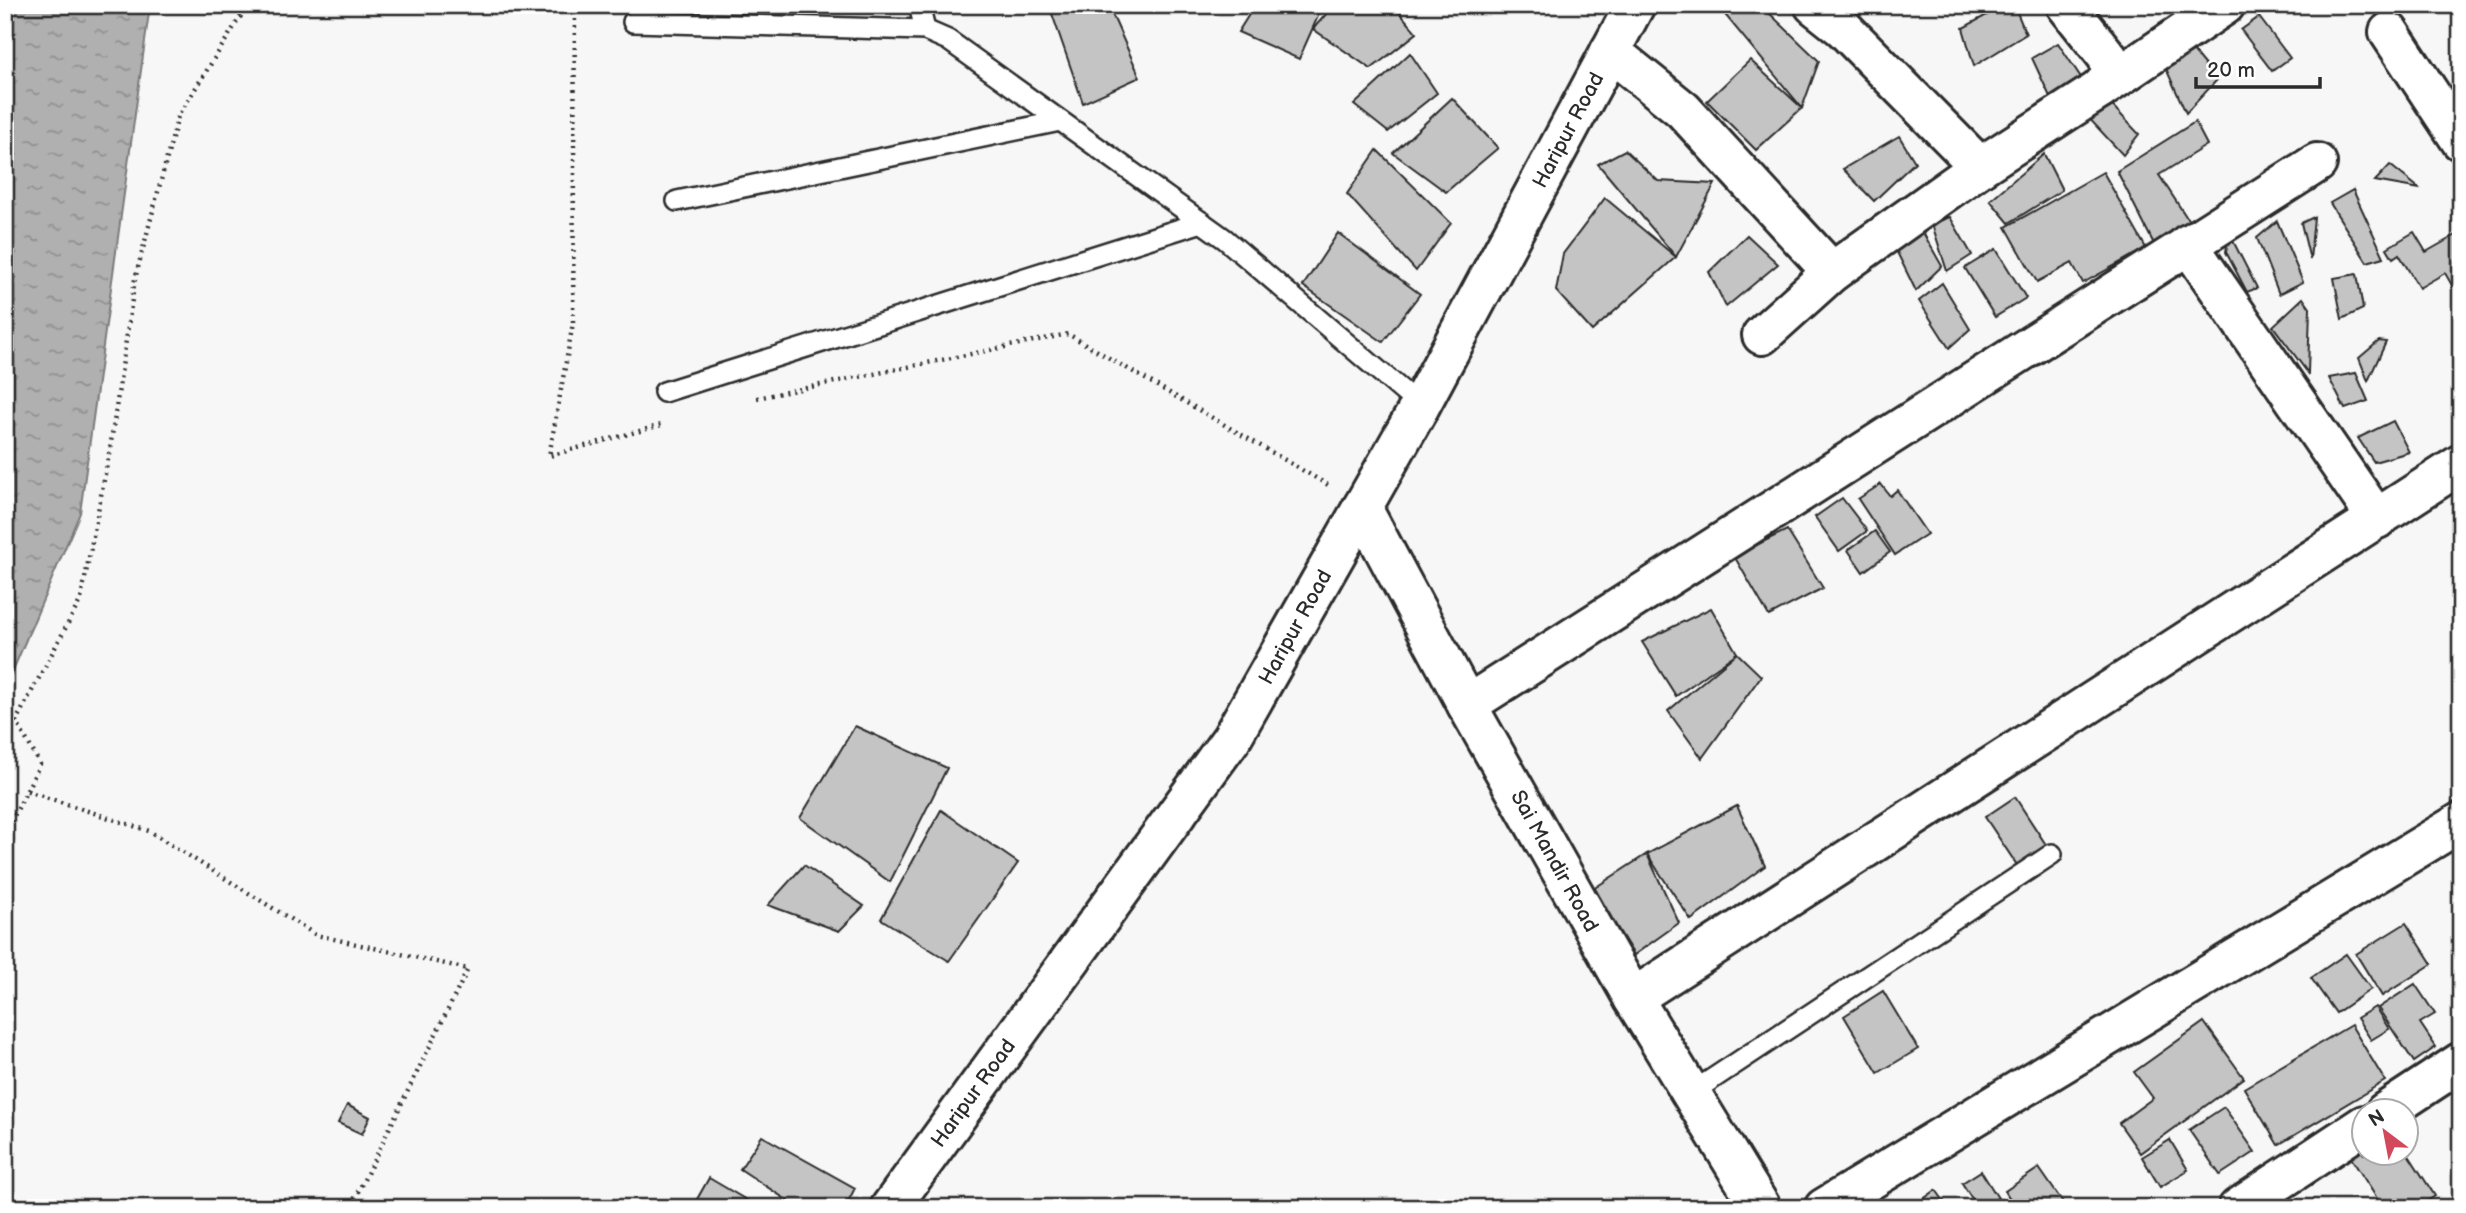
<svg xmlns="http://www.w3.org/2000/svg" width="2466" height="1213" font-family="'Balsamiq Sans',sans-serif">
<defs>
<pattern id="water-ripples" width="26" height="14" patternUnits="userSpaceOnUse" patternTransform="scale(1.75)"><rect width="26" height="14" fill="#b0b0b0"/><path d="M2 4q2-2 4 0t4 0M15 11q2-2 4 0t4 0" fill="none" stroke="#8f8f8f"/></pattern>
</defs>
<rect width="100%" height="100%" fill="#f7f7f7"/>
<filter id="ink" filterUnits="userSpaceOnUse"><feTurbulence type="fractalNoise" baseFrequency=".0143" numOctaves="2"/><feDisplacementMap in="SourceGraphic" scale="14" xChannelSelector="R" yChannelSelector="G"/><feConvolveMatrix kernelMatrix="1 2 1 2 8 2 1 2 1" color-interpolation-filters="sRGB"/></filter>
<g filter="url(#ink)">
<polygon fill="url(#water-ripples)" stroke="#7b7b7b" stroke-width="2" points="5,5 150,5 80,513 5,689"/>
<g fill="#c4c4c4" stroke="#2b2b2b" stroke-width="2">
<polygon points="1049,5 1108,5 1140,77 1083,103"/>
<polygon points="1255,5 1323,5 1299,59 1238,32"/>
<polygon points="1334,5 1393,5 1417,33 1371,69 1313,29"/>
<polygon points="1717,5 1761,5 1819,61 1802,108"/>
<polygon points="2005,5 2014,5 2026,34 1974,66 1963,28"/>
<polygon points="2259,17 2290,58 2272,71 2241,30"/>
<polygon points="2183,39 2217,80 2186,113 2163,62"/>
<polygon points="2058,43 2082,79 2051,99 2032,58"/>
<polygon points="1410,53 1437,93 1388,132 1354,105"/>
<polygon points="1750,60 1802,108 1756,150 1707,101"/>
<polygon points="1452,98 1498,148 1446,192 1393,153"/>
<polygon points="2107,100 2139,134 2123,155 2085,114"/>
<polygon points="2195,122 2207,145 2159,175 2189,221 2155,246 2117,171"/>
<polygon points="1899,136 1915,162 1874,201 1843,169"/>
<polygon points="1377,150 1451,223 1416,271 1347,194"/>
<polygon points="1625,150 1658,181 1715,184 1676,257 1598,164"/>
<polygon points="2044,154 2062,190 2009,223 1990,200"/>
<polygon points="2390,165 2420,189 2375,181"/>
<polygon points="2103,172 2146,248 2083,283 2072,263 2037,282 2006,227"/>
<polygon points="2353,190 2384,257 2367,262 2330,203"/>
<polygon points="1605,198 1676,257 1592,331 1556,291 1563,254"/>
<polygon points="1950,217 1972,255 1947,271 1932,224"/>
<polygon points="2314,217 2310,260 2301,223"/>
<polygon points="2277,221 2303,282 2279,294 2257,238"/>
<polygon points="1921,229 1942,266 1916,291 1892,242"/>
<polygon points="2414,232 2426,252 2456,235 2461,244 2461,301 2445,273 2419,288 2399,254 2393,258 2387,248"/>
<polygon points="1338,233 1420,294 1383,342 1303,286"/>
<polygon points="2229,233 2257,288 2247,292 2226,252"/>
<polygon points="1747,235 1778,264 1726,307 1709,272"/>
<polygon points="1996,249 2026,298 1995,317 1965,268"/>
<polygon points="2357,274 2363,309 2342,319 2334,278"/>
<polygon points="1942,283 1970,329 1949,348 1919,301"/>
<polygon points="2303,298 2310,308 2308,373 2273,326"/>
<polygon points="2379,341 2386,342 2368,381 2359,358"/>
<polygon points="2356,373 2368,401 2345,409 2329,378"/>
<polygon points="2393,421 2409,452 2374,462 2358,438"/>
<polygon points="1881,484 1890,496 1897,490 1927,534 1895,555 1858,499"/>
<polygon points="1842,498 1867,531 1839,551 1815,517"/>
<polygon points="1787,530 1823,588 1769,616 1734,556"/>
<polygon points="1875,531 1890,552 1863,572 1848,550"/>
<polygon points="1711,608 1737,653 1676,696 1642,642"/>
<polygon points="1737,653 1761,676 1702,758 1668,711"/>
<polygon points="855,726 947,768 890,882 800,818"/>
<polygon points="2015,797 2052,854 2017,865 1985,817"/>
<polygon points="1737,806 1765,866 1691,920 1647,854"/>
<polygon points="941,810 1018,863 949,961 881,919"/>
<polygon points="1647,854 1679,923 1634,955 1593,889"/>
<polygon points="804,865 864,906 839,931 768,905"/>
<polygon points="2406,923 2432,964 2382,996 2356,954"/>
<polygon points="2346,954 2371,989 2336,1013 2311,978"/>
<polygon points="2415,984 2435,1014 2420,1023 2436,1047 2414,1062 2378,1008"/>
<polygon points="1883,991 1918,1049 1878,1073 1844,1016"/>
<polygon points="2375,1007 2389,1029 2371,1040 2357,1018"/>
<polygon points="2204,1022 2244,1078 2140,1153 2119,1123 2153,1098 2134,1072"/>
<polygon points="2351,1025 2385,1081 2278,1145 2244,1088"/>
<polygon points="347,1105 370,1117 362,1134 338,1123"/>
<polygon points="2224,1107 2255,1152 2220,1175 2189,1130"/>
<polygon points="762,1136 855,1188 845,1208 799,1208 740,1169"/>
<polygon points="2170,1140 2188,1170 2160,1187 2142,1157"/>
<polygon points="2364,1143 2364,1154 2406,1154 2406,1151 2435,1196 2417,1208 2383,1208 2348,1153"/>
<polygon points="2039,1168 2064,1204 2059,1208 2016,1208 2005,1191"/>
<polygon points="1981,1171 1998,1198 1978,1208 1962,1183"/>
<polygon points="709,1178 760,1208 692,1208"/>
<polygon points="1936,1190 1949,1208 1911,1208"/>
</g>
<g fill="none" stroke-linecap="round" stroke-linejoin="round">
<defs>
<g id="service">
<polyline points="919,5 925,30"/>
<polyline points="633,22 925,30 948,40 1225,239 1420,406"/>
<polyline points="677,201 1060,121"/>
<polyline points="664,392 1202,222"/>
<polyline points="1691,1093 2052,854"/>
</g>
<g id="minor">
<polyline points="1814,5 1843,28 1980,167"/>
<polyline points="2389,32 2461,141"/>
<polyline points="1610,51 1683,110 1832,272"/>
<polyline points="2099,90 2225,5"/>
<polyline points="2188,244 2377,519"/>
<polyline points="1762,335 1832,272 1980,167 2099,90 2111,77 2109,59 2066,5"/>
<polyline points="1362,508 1467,705 1633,998 1761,1208"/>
<polyline points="1467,705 2317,163"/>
<polyline points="1633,998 2461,464"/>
<polyline points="2385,1112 2461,1062"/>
<polyline points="1824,1208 2461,822"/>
<polyline points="2238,1208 2364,1125"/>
</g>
<polyline id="tertiary" points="890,1208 1231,739 1420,406 1635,5"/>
</defs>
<use href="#service" stroke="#2b2b2b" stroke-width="24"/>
<use href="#minor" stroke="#2b2b2b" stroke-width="44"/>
<use href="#tertiary" stroke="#2b2b2b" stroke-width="44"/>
<g stroke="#2b2b2b" stroke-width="4.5" stroke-dasharray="2 5" stroke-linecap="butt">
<polyline points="575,5 573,323 549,456 665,424"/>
<polyline points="757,398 1068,334 1328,485"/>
<polyline points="27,791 149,831 316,935 468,969 355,1198 373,1208"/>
<polyline points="5,834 40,764 16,721 81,599 110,449 135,279 178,116 248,5"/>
</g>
<use href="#service" stroke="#fff" stroke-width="19"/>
<use href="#minor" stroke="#fff" stroke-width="38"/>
<use href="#tertiary" stroke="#fff" stroke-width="38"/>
</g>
</g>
<g text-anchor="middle" stroke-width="5" stroke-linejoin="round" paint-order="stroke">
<g font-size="21" fill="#2b2b2b" stroke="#fff">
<text transform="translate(1568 130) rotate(-62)" y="7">Haripur Road</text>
<text transform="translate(1295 627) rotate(-61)" y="7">Haripur Road</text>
<text transform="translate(1555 861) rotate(61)" y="7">Sai Mandir Road</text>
<text transform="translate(973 1093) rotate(-54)" y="7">Haripur Road</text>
</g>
</g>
<rect width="2466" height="1213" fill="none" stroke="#fff" stroke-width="28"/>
<rect x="14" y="14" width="2438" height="1185" fill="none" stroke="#2b2b2b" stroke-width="2.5" filter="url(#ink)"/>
<g transform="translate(2385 1132) rotate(328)"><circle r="33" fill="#ffffff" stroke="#aaaaaa" stroke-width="2"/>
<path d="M0-5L12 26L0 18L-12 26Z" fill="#d1495b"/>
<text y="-10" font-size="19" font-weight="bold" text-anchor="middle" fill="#2b2b2b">N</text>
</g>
<path d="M2196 77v10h124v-10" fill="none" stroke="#2b2b2b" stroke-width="3.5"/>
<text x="2207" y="77" font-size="21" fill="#2b2b2b" stroke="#ffffff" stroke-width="5" paint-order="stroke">20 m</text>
</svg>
